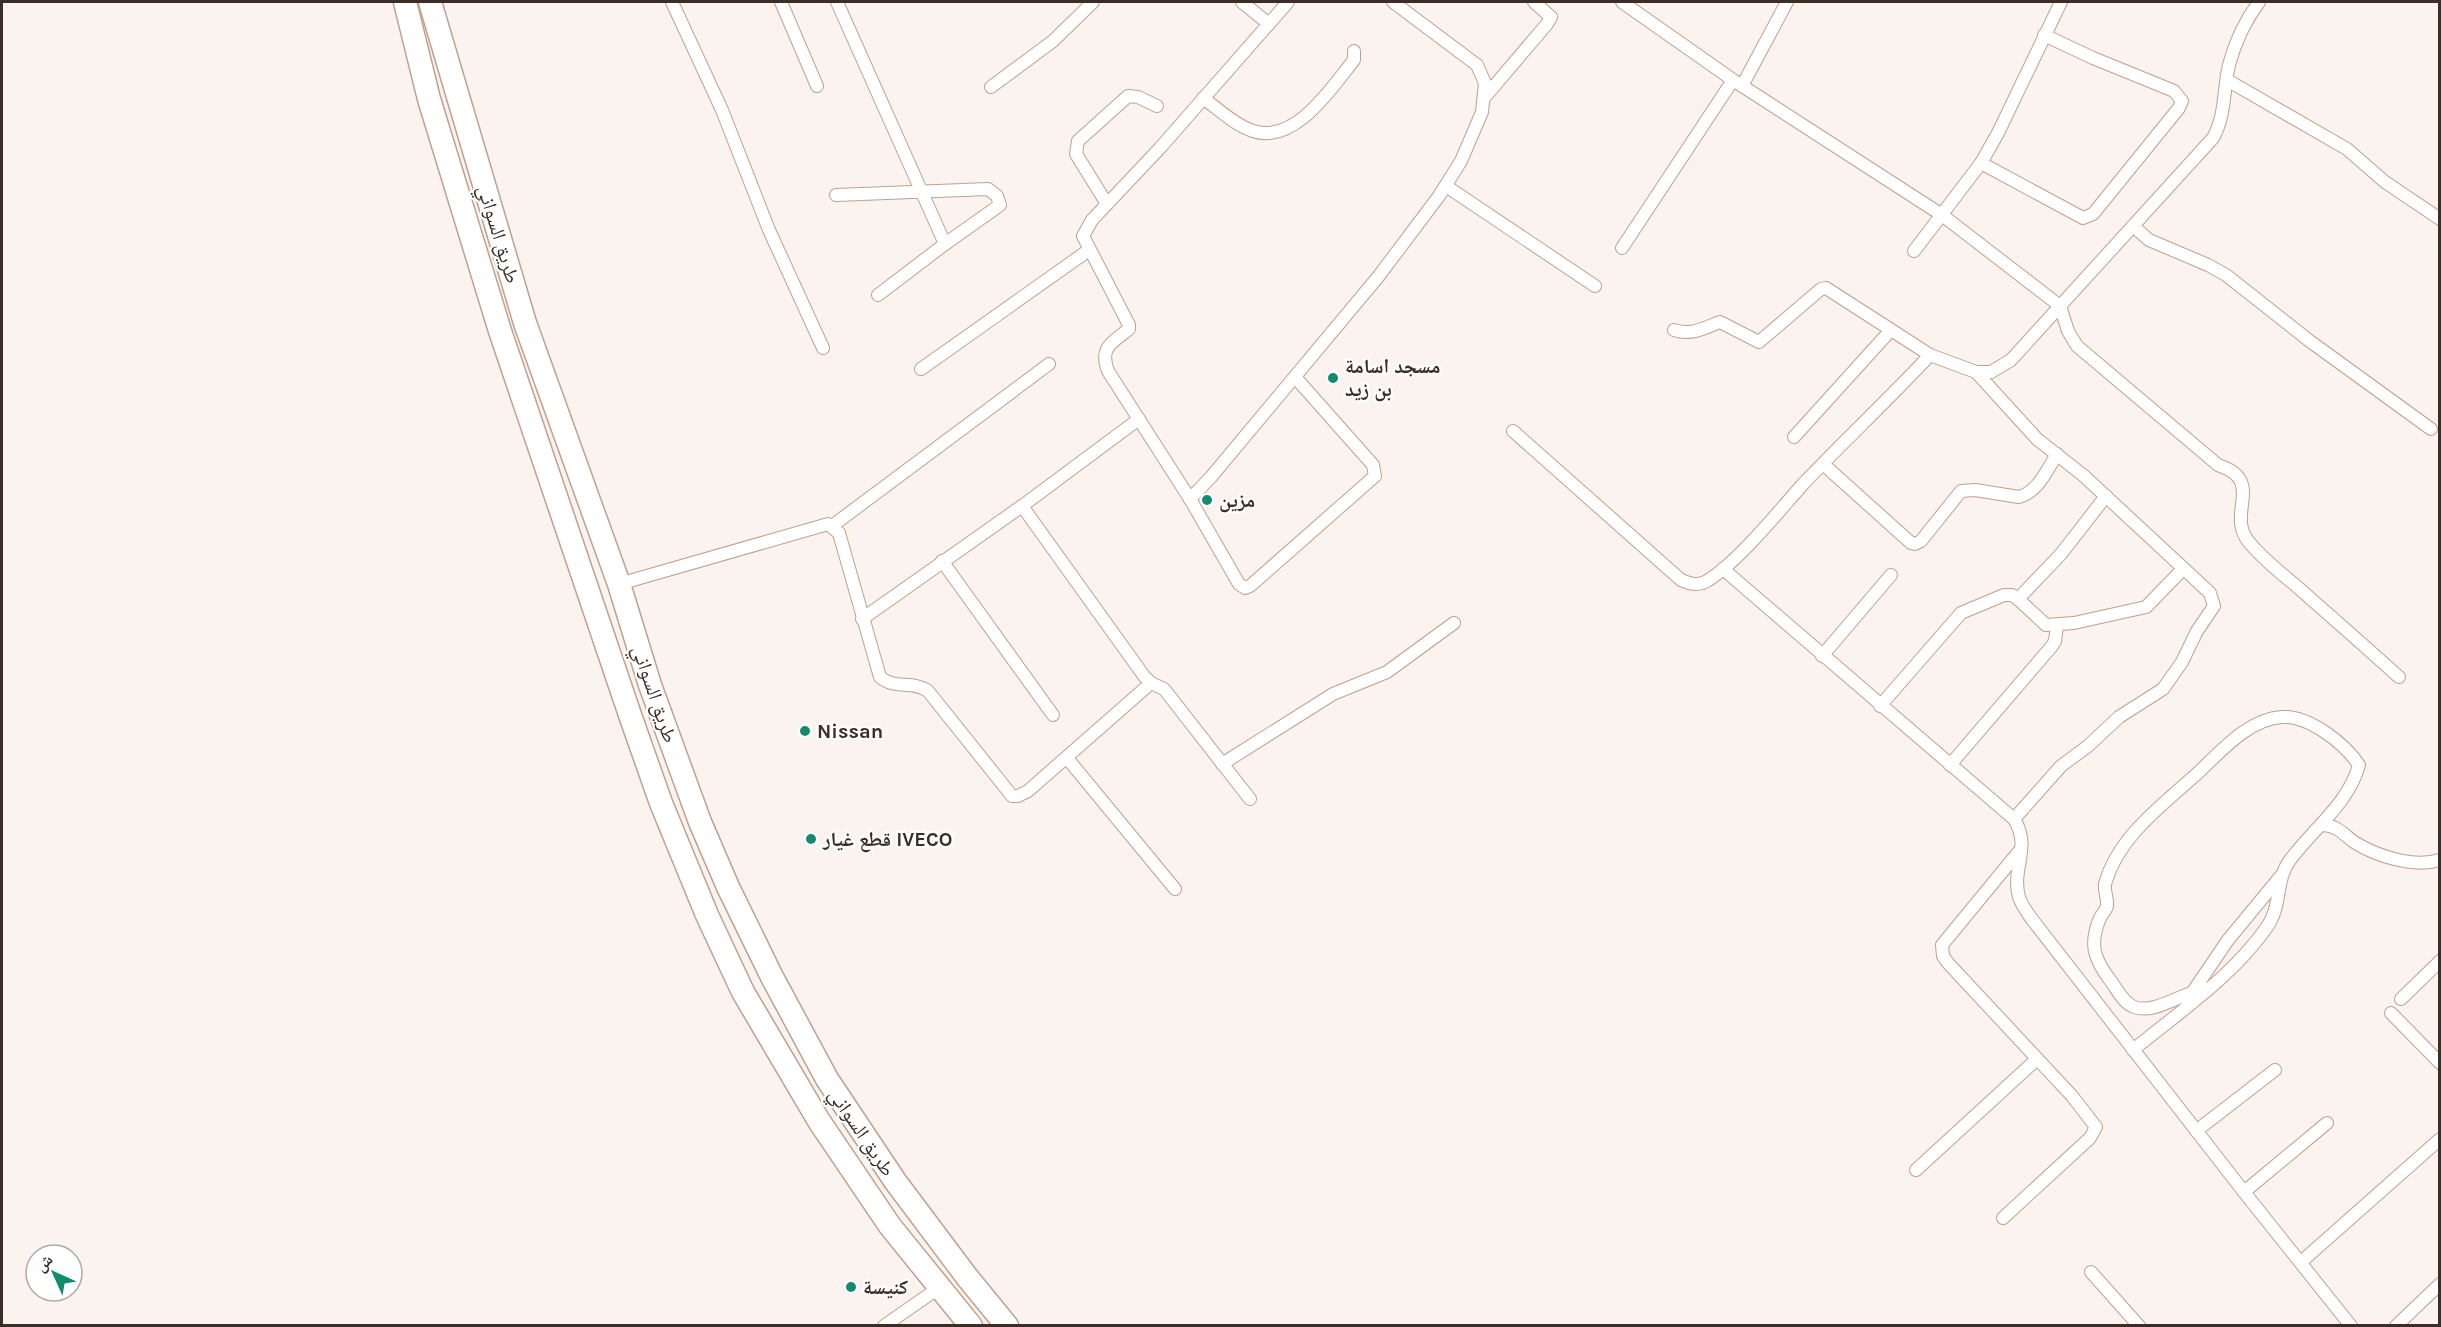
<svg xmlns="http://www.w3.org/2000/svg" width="2441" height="1327" font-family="Karla,'Noto Naskh Arabic',sans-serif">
<rect width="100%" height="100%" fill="#faf3ef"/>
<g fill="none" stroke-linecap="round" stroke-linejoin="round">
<defs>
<g id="street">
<polyline points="672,2 722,110 769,230 823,348"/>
<polyline points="781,2 817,86"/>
<polyline points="837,2 945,244 878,295"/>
<polyline points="1242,2 1269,24"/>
<path d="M1288,2L1160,148L1092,220L1083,236L1129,325V329C1112,343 1099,347 1108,371L1190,499L1239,584L1245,588L1250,586L1375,476L1373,465L1295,377"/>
<path d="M1622,2L1733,80L1942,215L2060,306L2068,331L2077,346L2218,465C2266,481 2226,512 2248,541C2263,560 2285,576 2302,591C2335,620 2367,648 2399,677"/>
<polyline points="2227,80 2347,149 2385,182 2440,219"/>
<polyline points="1742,86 1787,2"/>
<polyline points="991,87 1053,41 1093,2"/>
<path d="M1203,98C1218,109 1235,125 1253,131C1295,145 1332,87 1354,60V51"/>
<polyline points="1484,98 1547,24 1551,17 1534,2"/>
<polyline points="1981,163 2083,218 2093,214 2179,108 2182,101 2174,91 2093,58 2044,35"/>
<polyline points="1446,186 1595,286"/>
<polyline points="836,195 988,189 997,196 1000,205 945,244"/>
<polyline points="1107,204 1076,154 1078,141 1128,96 1138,97 1157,106"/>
<polyline points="2133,226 2149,240 2208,265 2226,275 2311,342 2431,429"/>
<polyline points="1622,248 1733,80"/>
<polyline points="1914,251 1981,163 1998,133 2061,2"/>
<path d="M1674,330C1691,336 1704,328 1720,322L1759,342L1821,289L1826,288L1930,355"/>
<polyline points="921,369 1089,250"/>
<polyline points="1976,372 2037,439 2084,476 2210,593 2214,606 2197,631 2182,662 2163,689 2119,717 2088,746 2061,766 2014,819"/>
<path d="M1513,431L1681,580C1690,584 1698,586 1707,581C1739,561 1778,512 1804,483C1845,440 1889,399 1930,355L1976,372H1991L2011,360L2213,138C2226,115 2223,90 2229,65C2235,42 2245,21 2259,2"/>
<polyline points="1794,437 1890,331"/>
<path d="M1823,464L1911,543L1915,544L1921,541L1961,491L1975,490L2019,497C2038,492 2047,470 2057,454"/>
<polyline points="1190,499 1211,477 1378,277 1439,196 1461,161 1482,112 1485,83 1477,65 1393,2"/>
<polyline points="1022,506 1144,676 1151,683 1164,689 1250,799"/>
<polyline points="832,526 1049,364"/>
<polyline points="942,561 1053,715"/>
<path d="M1723,569L2014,819C2032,848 2011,868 2019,897C2021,904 2027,912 2031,918L2244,1192L2351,1326"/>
<path d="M619,584L828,524L839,533L880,677C895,690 912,680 928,691L1012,796H1018L1028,791L1151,683"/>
<polyline points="2018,599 2061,554 2106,496"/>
<polyline points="862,619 1022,506 1139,419"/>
<polyline points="1822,656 1891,575"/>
<polyline points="1880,706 1961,613 2004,595 2012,595 2018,599 2046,625 2074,623 2146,607 2183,569"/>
<polyline points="1067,758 1175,889"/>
<polyline points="1222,764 1333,694 1387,672 1454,623"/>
<polyline points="1950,765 2052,646 2055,641 2057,626"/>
<path d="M2322,825C2337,825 2343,834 2354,842C2376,856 2414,868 2440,860"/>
<polyline points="2194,990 2228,940 2280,877"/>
<polyline points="2401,999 2440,961"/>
<polyline points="2391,1013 2440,1063"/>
<path d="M2133,1050C2179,1012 2232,977 2267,927C2282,906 2275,880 2290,860C2313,829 2349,803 2359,765C2345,744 2309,715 2282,717C2249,719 2222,750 2200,771C2165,803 2118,836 2105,884C2104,892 2108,899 2107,906C2106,910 2102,914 2100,918C2089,944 2094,959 2110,980C2117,989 2123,1003 2134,1007C2156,1015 2183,991 2207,989"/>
<polyline points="2196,1131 2275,1070"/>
<polyline points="1916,1170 2037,1059"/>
<polyline points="2244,1192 2327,1123"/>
<polyline points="2003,1218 2090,1138 2096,1127 2072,1096 1948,963 1943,956 1942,945 2021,849"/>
<polyline points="2301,1262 2440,1139"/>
<polyline points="2091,1272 2139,1326"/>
<polyline points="884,1326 940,1287"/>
<polyline points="2396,1326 2440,1284"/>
</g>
<g id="highway">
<polyline points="405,2 429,99 500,331 630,715 661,803 707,915 743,992 819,1121 890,1226 971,1326"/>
<polyline points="430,2 525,323 619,584 650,685 700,822 728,887 772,977 827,1079 895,1181 967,1277 1007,1326"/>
</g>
</defs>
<use href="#street" stroke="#c1a08c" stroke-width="14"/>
<use href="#highway" stroke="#c1a08c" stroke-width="25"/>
<use href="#street" stroke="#fff" stroke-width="12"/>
<use href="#highway" stroke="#fff" stroke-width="22"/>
</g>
<g fill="#128c6f" stroke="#fff" stroke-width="2">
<circle cx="1333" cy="378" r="6"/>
<circle cx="1207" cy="500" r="6"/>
<circle cx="805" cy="731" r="6"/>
<circle cx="811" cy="839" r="6"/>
<circle cx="851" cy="1287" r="6"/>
</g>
<g text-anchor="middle" stroke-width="4.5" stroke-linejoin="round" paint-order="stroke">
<g font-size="20" fill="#3c2e26" stroke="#fff">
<text transform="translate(499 234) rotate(73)" y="7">طريق السواني</text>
<text transform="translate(655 694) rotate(71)" y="7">طريق السواني</text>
<text transform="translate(862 1132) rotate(56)" y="7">طريق السواني</text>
</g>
<g font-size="20" font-weight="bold" fill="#3c2e26" stroke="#fff" text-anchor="start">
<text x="1345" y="373">مسجد اسامة<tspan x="1345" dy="23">بن زيد</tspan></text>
<text x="1219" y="507">مزين</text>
<text x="817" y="738">Nissan</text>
<text x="823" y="846">قطع غيار IVECO</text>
<text x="863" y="1294">كنيسة</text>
</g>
</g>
<rect width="2441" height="1327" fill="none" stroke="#3c2e26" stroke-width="6"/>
<g transform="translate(54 1273) rotate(315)"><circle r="28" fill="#ffffff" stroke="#b1aba8" stroke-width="1.5"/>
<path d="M0-4.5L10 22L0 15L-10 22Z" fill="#128c6f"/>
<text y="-9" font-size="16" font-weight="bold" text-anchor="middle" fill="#3c2e26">ش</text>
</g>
</svg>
